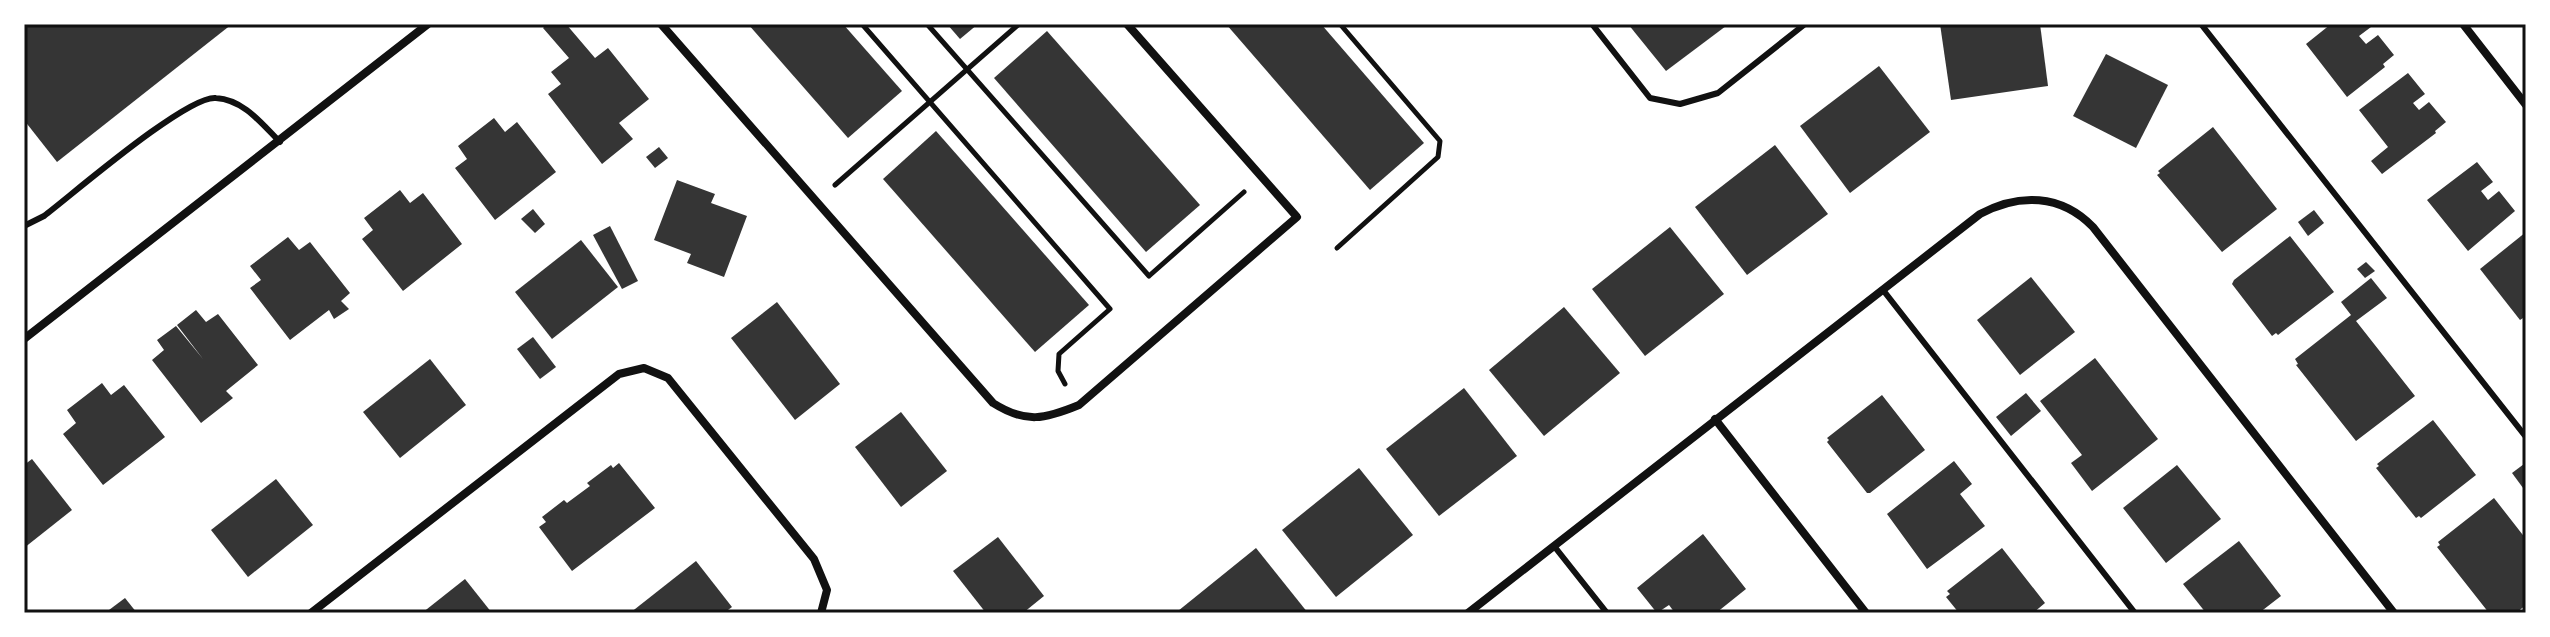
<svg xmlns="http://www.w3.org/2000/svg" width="2550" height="637" font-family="'Libre Baskerville',serif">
<rect width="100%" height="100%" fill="#fff"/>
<g fill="#353535">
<polygon points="24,24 232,24 57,162 24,120"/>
<polygon points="547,24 566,24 595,58 608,48 649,99 619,123 633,139 602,164 548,94 561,84 551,72 569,58 543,28"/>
<polygon points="748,24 843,24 902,91 848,138"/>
<polygon points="947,24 978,24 960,39"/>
<polygon points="1226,24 1321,24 1424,143 1370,190"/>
<polygon points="1628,24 1725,24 1726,26 1666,71"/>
<polygon points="1940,24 2040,24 2048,86 1951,100"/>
<polygon points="2331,24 2369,24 2371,27 2359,36 2366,44 2378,35 2394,55 2383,64 2385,67 2347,97 2306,44"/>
<polygon points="1047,31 1200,205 1146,252 994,78"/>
<polygon points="2106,54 2168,85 2136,148 2073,116"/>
<polygon points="1879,66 1930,132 1850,193 1800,126"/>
<polygon points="2408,73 2425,94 2413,103 2419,110 2429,102 2446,122 2435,131 2436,133 2382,174 2371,161 2388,147 2359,110"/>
<polygon points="494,118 505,132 517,122 556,172 495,220 455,168 467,159 458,146"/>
<polygon points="2213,127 2277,209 2222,252 2157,175 2160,173 2158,171"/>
<polygon points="936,131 1089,305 1035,352 883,179"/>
<polygon points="1775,145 1828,214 1747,275 1695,207"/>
<polygon points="659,147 668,158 655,168 646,157"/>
<polygon points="2477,162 2493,182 2481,191 2485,196 2488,200 2499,191 2515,211 2468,251 2427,200"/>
<polygon points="677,180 715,194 711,203 747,216 724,277 687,263 691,254 654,240"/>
<polygon points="400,190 410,203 423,193 462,244 403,291 362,239 373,230 364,218"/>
<polygon points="533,209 545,224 535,233 521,219"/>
<polygon points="2314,210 2324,223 2308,236 2298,222"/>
<polygon points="610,226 638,281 622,289 593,235"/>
<polygon points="1670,227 1724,294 1645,356 1592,289"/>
<polygon points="2526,232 2526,316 2520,320 2480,269"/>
<polygon points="2290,236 2334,292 2278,335 2276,333 2272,336 2232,284 2234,280"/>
<polygon points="288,237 299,250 310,242 350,293 341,301 349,309 334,319 329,310 290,340 250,288 261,280 250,266"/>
<polygon points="581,240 618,287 552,339 515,292"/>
<polygon points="2366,262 2375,271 2365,278 2357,269"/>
<polygon points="2031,277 2075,332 2020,375 1977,320"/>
<polygon points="2371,278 2387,298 2356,321 2415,396 2356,441 2296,365 2298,364 2295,359 2351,315 2341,302"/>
<polygon points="777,302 840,384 795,420 731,338"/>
<polygon points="1564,307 1620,373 1544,436 1489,370"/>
<polygon points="196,310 206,322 218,314 258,365 226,391 233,398 201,423 152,360 164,350 157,340 176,326 203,359 177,325"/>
<polygon points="533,337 556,367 540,379 517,349"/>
<polygon points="2095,358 2158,439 2092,491 2071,463 2082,455 2040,401"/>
<polygon points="430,359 466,405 400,458 363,412"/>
<polygon points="102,383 111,395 124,385 165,437 103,485 63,434 76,423 67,410"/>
<polygon points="1464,388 1517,456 1439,516 1386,449"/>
<polygon points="2026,393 2041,411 2011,436 1996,417"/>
<polygon points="1882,395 1925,450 1870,493 1867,493 1827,442 1829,440 1827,438"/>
<polygon points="901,412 947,471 901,507 855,447"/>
<polygon points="2433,420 2476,475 2421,518 2419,516 2416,518 2376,468 2379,466 2377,464"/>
<polygon points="32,459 72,510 24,548 24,465"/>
<polygon points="1954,461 1972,484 1960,494 1985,526 1927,569 1887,514"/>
<polygon points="619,463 655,508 572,571 539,527 546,522 542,517 564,500 567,503 590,486 587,483 611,465 613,468"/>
<polygon points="2524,464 2526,466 2526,492 2512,473"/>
<polygon points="2177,465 2221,519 2166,563 2123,508"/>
<polygon points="1359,468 1413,535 1336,597 1282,530"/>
<polygon points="276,479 313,525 248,577 211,530"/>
<polygon points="2494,498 2526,539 2526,605 2516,613 2489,613 2437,547 2440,545 2438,542"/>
<polygon points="1703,534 1746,589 1716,613 1675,613 1669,605 1657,613 1637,588"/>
<polygon points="998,537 1044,596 1023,613 986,613 953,571"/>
<polygon points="2239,541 2281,596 2259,613 2206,613 2183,584"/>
<polygon points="1256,548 1308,613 1180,613 1178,611"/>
<polygon points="2002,548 2045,603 2033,613 1959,613 1946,597 1950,594 1947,591"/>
<polygon points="696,561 732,607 724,613 630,613"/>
<polygon points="465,579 492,613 422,613"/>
<polygon points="125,598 137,613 105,613"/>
</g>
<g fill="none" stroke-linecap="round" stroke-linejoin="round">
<g stroke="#111" stroke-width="5">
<polyline points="862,24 1110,309 1059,354 1058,371 1065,384"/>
<polyline points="927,24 1149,276 1244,192"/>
<polyline points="835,185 1019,24"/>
<polyline points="1337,248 1438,157 1440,141 1340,24"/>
</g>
<g stroke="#111" stroke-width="6">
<polyline points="1592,24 1650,98 1680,104 1718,93 1805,24"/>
<polyline points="2201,24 2526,437"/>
<path d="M24,226L44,216C73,194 187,95 216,98C244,100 261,123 280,142"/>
<polyline points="1883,290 2135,613"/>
<polyline points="1554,546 1607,613"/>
</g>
<g stroke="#111" stroke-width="8">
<path d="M661,24L993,403C1026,424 1045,419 1079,405L1297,217L1127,24"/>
<polyline points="2463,24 2526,105"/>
<polyline points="24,339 428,24"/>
<polyline points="1715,419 1866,613"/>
<polyline points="311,613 619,374 644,368 668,378 814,559 827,590 821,613"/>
<path d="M1468,613L1980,214C2019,193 2061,194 2093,227L2394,613"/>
</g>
</g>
<rect width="2550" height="637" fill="none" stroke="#ffffff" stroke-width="52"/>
<rect x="26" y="26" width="2498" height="585" fill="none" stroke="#111" stroke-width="3"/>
</svg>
